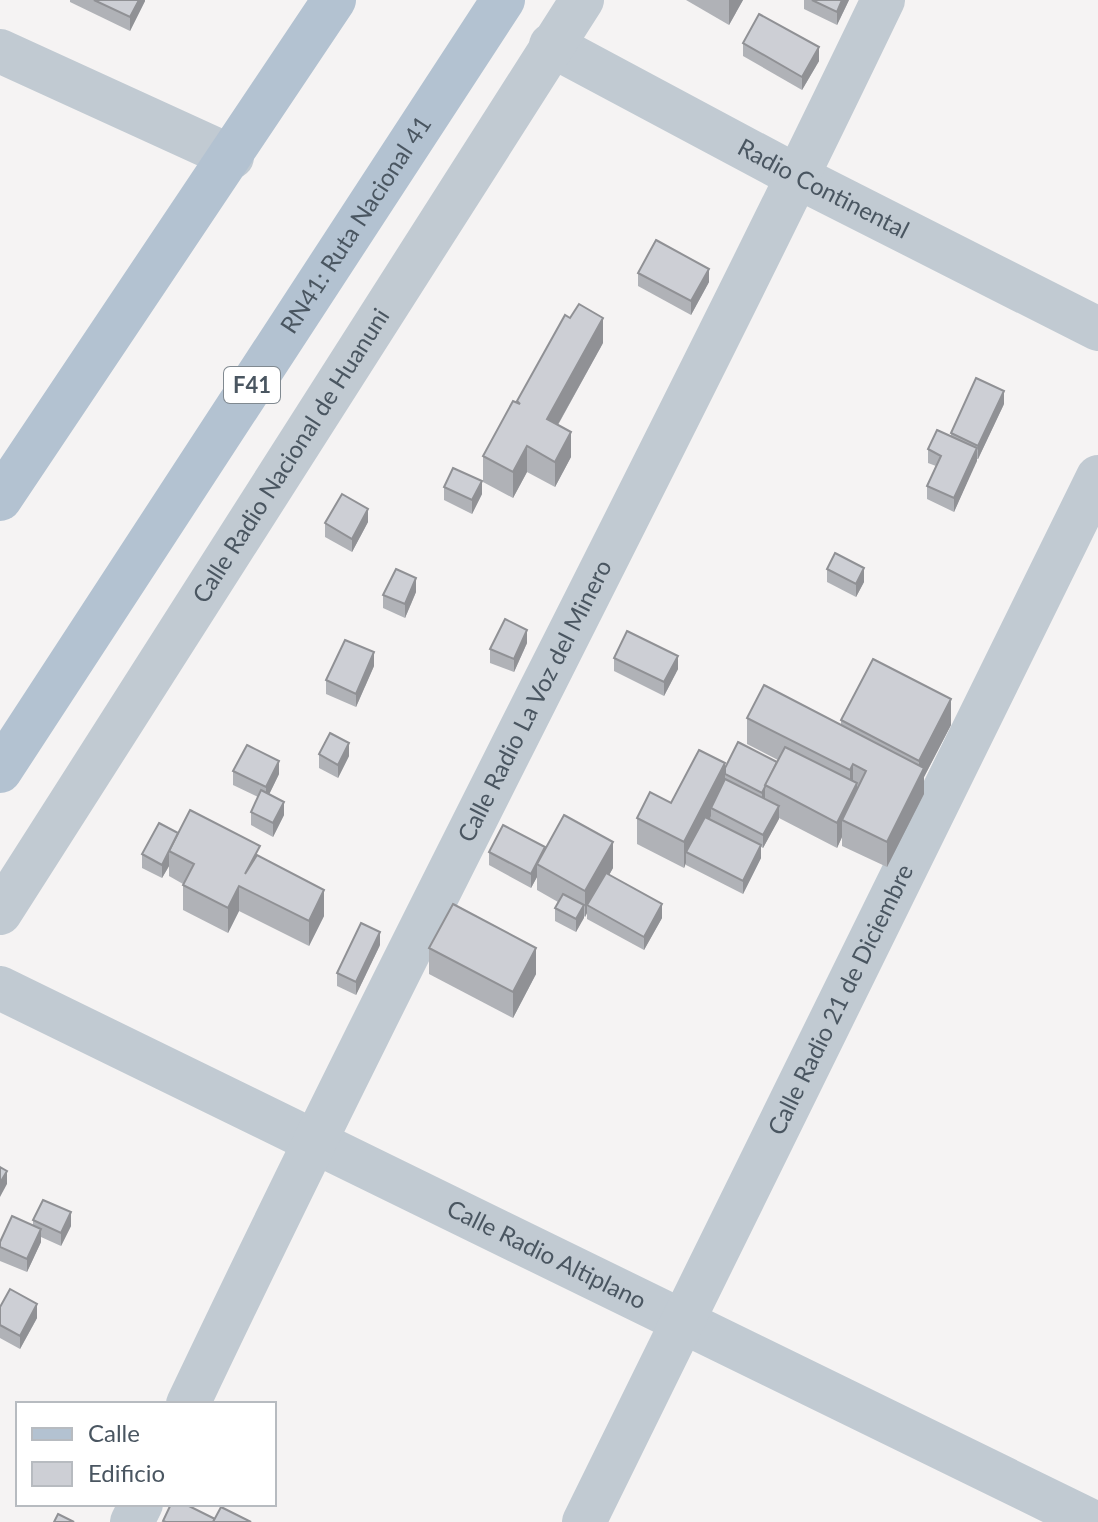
<svg xmlns="http://www.w3.org/2000/svg" width="1098" height="1522" font-family="Lato,sans-serif">
<rect width="100%" height="100%" fill="#f5f3f3"/>
<g fill="none" stroke-linecap="round" stroke-linejoin="round">
<g stroke="#c1cad2" stroke-width="44">
<path id="s1" d="M551,45L798,177L1098,329"/>
<polyline points="0,51 232,157"/>
<path id="s2" d="M0,913L582,0"/>
<path id="s3" d="M0,988L1093,1522"/>
<path id="s4" d="M188,1404C412,932 657,471 883,0"/>
<polyline points="132,1522 141,1504"/>
<path id="s5" d="M584,1522L1098,477"/>
</g>
<g stroke="#b3c2d1" stroke-width="44">
<polyline points="0,499 334,0"/>
<path id="s6" d="M0,771L503,0"/>
</g>
</g>
<g fill="#b0b2b7">
<polygon points="70,0 145,0 145,1 130,31 70,2"/>
<polygon points="686,0 743,0 729,25"/>
<polygon points="804,0 849,0 837,25 804,9"/>
<polygon points="743,43 819,61 802,90 743,56"/>
<polygon points="638,273 709,282 691,315 638,286"/>
<polygon points="603,343 558,425 571,457 555,487 527,472 513,498 483,482 483,456 517,401"/>
<polygon points="1004,404 978,459 977,459 954,512 927,499 927,486 936,466 928,463 928,449 951,436 951,433"/>
<polygon points="444,487 482,494 472,514 444,500"/>
<polygon points="368,522 352,552 325,537 325,523"/>
<polygon points="827,569 864,582 856,597 827,582"/>
<polygon points="416,592 405,618 383,608 383,595"/>
<polygon points="527,643 514,672 490,663 490,649"/>
<polygon points="614,658 678,669 664,696 614,671"/>
<polygon points="374,666 356,707 326,694 326,680"/>
<polygon points="747,718 841,725 841,720 951,725 924,777 924,794 887,867 842,846 842,837 837,848 779,818 763,848 761,847 761,858 743,894 686,865 686,863 684,868 637,844 637,818 671,803 725,768 777,762 778,760 747,744"/>
<polygon points="319,754 349,756 338,778 319,768"/>
<polygon points="233,771 279,774 269,794 284,815 273,837 251,825 251,812 258,797 233,785"/>
<polygon points="178,833 260,857 324,916 309,946 239,911 228,933 183,910 183,884 169,876 169,866 162,878 142,868 142,854"/>
<polygon points="545,847 613,868 609,875 662,918 644,950 587,919 587,913 585,917 584,916 576,932 555,921 555,908 558,902 537,890 537,877 531,888 489,865 489,852"/>
<polygon points="380,945 356,995 337,986 337,973"/>
<polygon points="429,948 536,974 513,1018 429,974"/>
<polygon points="33,1220 71,1226 61,1246 41,1237 41,1242 27,1272 0,1261 0,1242 33,1226"/>
<polygon points="0,1307 37,1318 20,1349 0,1338"/>
</g>
<g fill="#909195">
<polygon points="139,0 145,0 145,1 130,31 130,17"/>
<polygon points="729,0 743,0 729,25"/>
<polygon points="842,0 849,0 837,25 837,12"/>
<polygon points="819,47 819,61 802,90 802,77"/>
<polygon points="709,269 709,282 691,315 691,301"/>
<polygon points="603,318 603,343 547,444 547,419"/>
<polygon points="1004,391 1004,404 978,459 978,446"/>
<polygon points="571,432 571,457 555,487 555,462"/>
<polygon points="527,446 527,472 513,498 513,472"/>
<polygon points="977,448 977,461 954,512 954,498"/>
<polygon points="482,481 482,494 472,514 472,500"/>
<polygon points="368,509 368,522 352,552 352,539"/>
<polygon points="864,568 864,582 856,597 856,584"/>
<polygon points="416,578 416,592 405,618 405,604"/>
<polygon points="527,630 527,643 514,672 514,659"/>
<polygon points="374,652 374,666 356,707 356,694"/>
<polygon points="678,656 678,669 664,696 664,682"/>
<polygon points="951,699 951,725 924,777 924,794 887,867 887,842 919,778 919,761"/>
<polygon points="349,743 349,756 338,778 338,765"/>
<polygon points="279,761 279,774 266,801 266,787"/>
<polygon points="725,763 725,789 711,808 711,816 691,854 686,852 686,863 684,868 684,842"/>
<polygon points="853,764 853,790 850,796 850,770"/>
<polygon points="857,783 857,809 842,820 842,837 837,848 837,823"/>
<polygon points="765,787 765,800 762,806 762,793"/>
<polygon points="284,802 284,815 273,837 273,823"/>
<polygon points="779,806 779,819 763,848 763,835"/>
<polygon points="613,842 613,868 591,907 587,905 587,913 585,917 585,891"/>
<polygon points="761,845 761,858 743,894 743,881"/>
<polygon points="545,847 537,864 537,877 531,888 531,874"/>
<polygon points="169,853 169,866 162,878 162,865"/>
<polygon points="239,886 239,911 228,933 228,908"/>
<polygon points="324,890 324,916 309,946 309,921"/>
<polygon points="662,904 662,918 644,950 644,937"/>
<polygon points="584,905 584,918 576,932 576,919"/>
<polygon points="380,932 380,945 356,995 356,982"/>
<polygon points="536,948 536,974 513,1018 513,992"/>
<polygon points="7,1171 7,1184 0,1197 0,1183"/>
<polygon points="71,1212 71,1226 61,1246 61,1233"/>
<polygon points="41,1229 41,1242 27,1272 27,1259"/>
<polygon points="37,1304 37,1318 20,1349 20,1336"/>
</g>
<g fill="#cdcfd5" stroke="#909195" stroke-width="2">
<polygon points="94,0 139,0 130,17"/>
<polygon points="812,0 842,0 837,12"/>
<polygon points="759,14 819,47 802,77 743,43"/>
<polygon points="656,240 709,269 691,301 638,273"/>
<polygon points="579,304 603,318 547,419 571,432 555,462 527,446 513,472 483,456 513,401 520,404 517,401 565,315 570,318"/>
<polygon points="976,378 1004,391 978,446 951,433"/>
<polygon points="937,430 977,448 954,498 927,486 941,456 928,449"/>
<polygon points="453,468 482,481 472,500 444,487"/>
<polygon points="342,494 368,509 352,539 325,523"/>
<polygon points="835,553 864,568 856,584 827,569"/>
<polygon points="396,569 416,578 405,604 383,595"/>
<polygon points="505,619 527,630 514,659 490,649"/>
<polygon points="627,631 678,656 664,682 614,658"/>
<polygon points="345,640 374,652 356,694 326,680"/>
<polygon points="873,659 951,699 919,761 841,720"/>
<polygon points="764,685 924,768 887,842 842,820 866,771 853,764 850,770 747,718"/>
<polygon points="330,733 349,743 338,765 319,754"/>
<polygon points="738,742 777,762 762,793 725,774 725,768"/>
<polygon points="247,745 279,761 266,787 233,771"/>
<polygon points="785,747 857,783 837,823 765,785"/>
<polygon points="699,750 725,763 684,842 637,818 650,792 671,803"/>
<polygon points="725,779 779,806 763,835 711,808"/>
<polygon points="261,790 284,802 273,823 251,812"/>
<polygon points="190,810 260,846 245,874 257,855 324,890 309,921 239,886 228,908 183,885 194,864 169,851"/>
<polygon points="564,815 613,842 585,891 537,864"/>
<polygon points="705,817 761,845 743,881 686,852"/>
<polygon points="159,823 178,833 162,865 142,854"/>
<polygon points="503,825 545,847 531,874 489,852"/>
<polygon points="606,873 662,904 644,937 587,905"/>
<polygon points="563,894 584,905 576,919 555,908"/>
<polygon points="453,904 536,948 513,992 429,948"/>
<polygon points="361,923 380,932 356,982 337,973"/>
<polygon points="0,1167 7,1171 0,1183"/>
<polygon points="43,1200 71,1212 61,1233 33,1220"/>
<polygon points="12,1216 41,1229 27,1259 0,1247 0,1242"/>
<polygon points="10,1289 37,1304 20,1336 0,1325 0,1307"/>
<polygon points="171,1504 185,1504 215,1519 213,1522 166,1522 163,1521"/>
<polygon points="221,1507 251,1522 213,1522"/>
<polygon points="58,1514 74,1522 54,1522"/>
</g>
<g text-anchor="middle" stroke-width="6" stroke-linejoin="round" paint-order="stroke">
<rect fill="#fff" stroke="#808990" stroke-width="2" x="224" y="367" width="56" height="36" rx="6"/>
<g font-size="22" font-weight="bold" fill="#4a5661">
<text x="252" y="393">F41</text>
</g>
<g font-size="24" fill="#4a5661" stroke="#fff">
<text dy="8" stroke="none"><textPath href="#s1" startOffset="308">Radio Continental</textPath></text>
<text dy="8" stroke="none"><textPath href="#s6" startOffset="652">RN41: Ruta Nacional 41</textPath></text>
<text dy="8" stroke="none"><textPath href="#s2" startOffset="542">Calle Radio Nacional de Huanuni</textPath></text>
<text dy="8" stroke="none"><textPath href="#s4" startOffset="784">Calle Radio La Voz del Minero</textPath></text>
<text dy="8" stroke="none"><textPath href="#s5" startOffset="582">Calle Radio 21 de Diciembre</textPath></text>
<text dy="8" stroke="none"><textPath href="#s3" startOffset="608">Calle Radio Altiplano</textPath></text>
</g>
</g>
<rect x="16" y="1402" width="260" height="104" fill="#ffffff" stroke="#b7bbc0" stroke-width="2"/>
<rect x="32" y="1428" width="40" height="12" fill="#b3c2d1" stroke="#b7bbc0" stroke-width="2"/>
<text x="88" y="1442" font-size="24" fill="#4a5661">Calle</text>
<rect x="32" y="1462" width="40" height="24" fill="#cdcfd5" stroke="#b7bbc0" stroke-width="2"/>
<text x="88" y="1482" font-size="24" fill="#4a5661">Edificio</text>
</svg>
